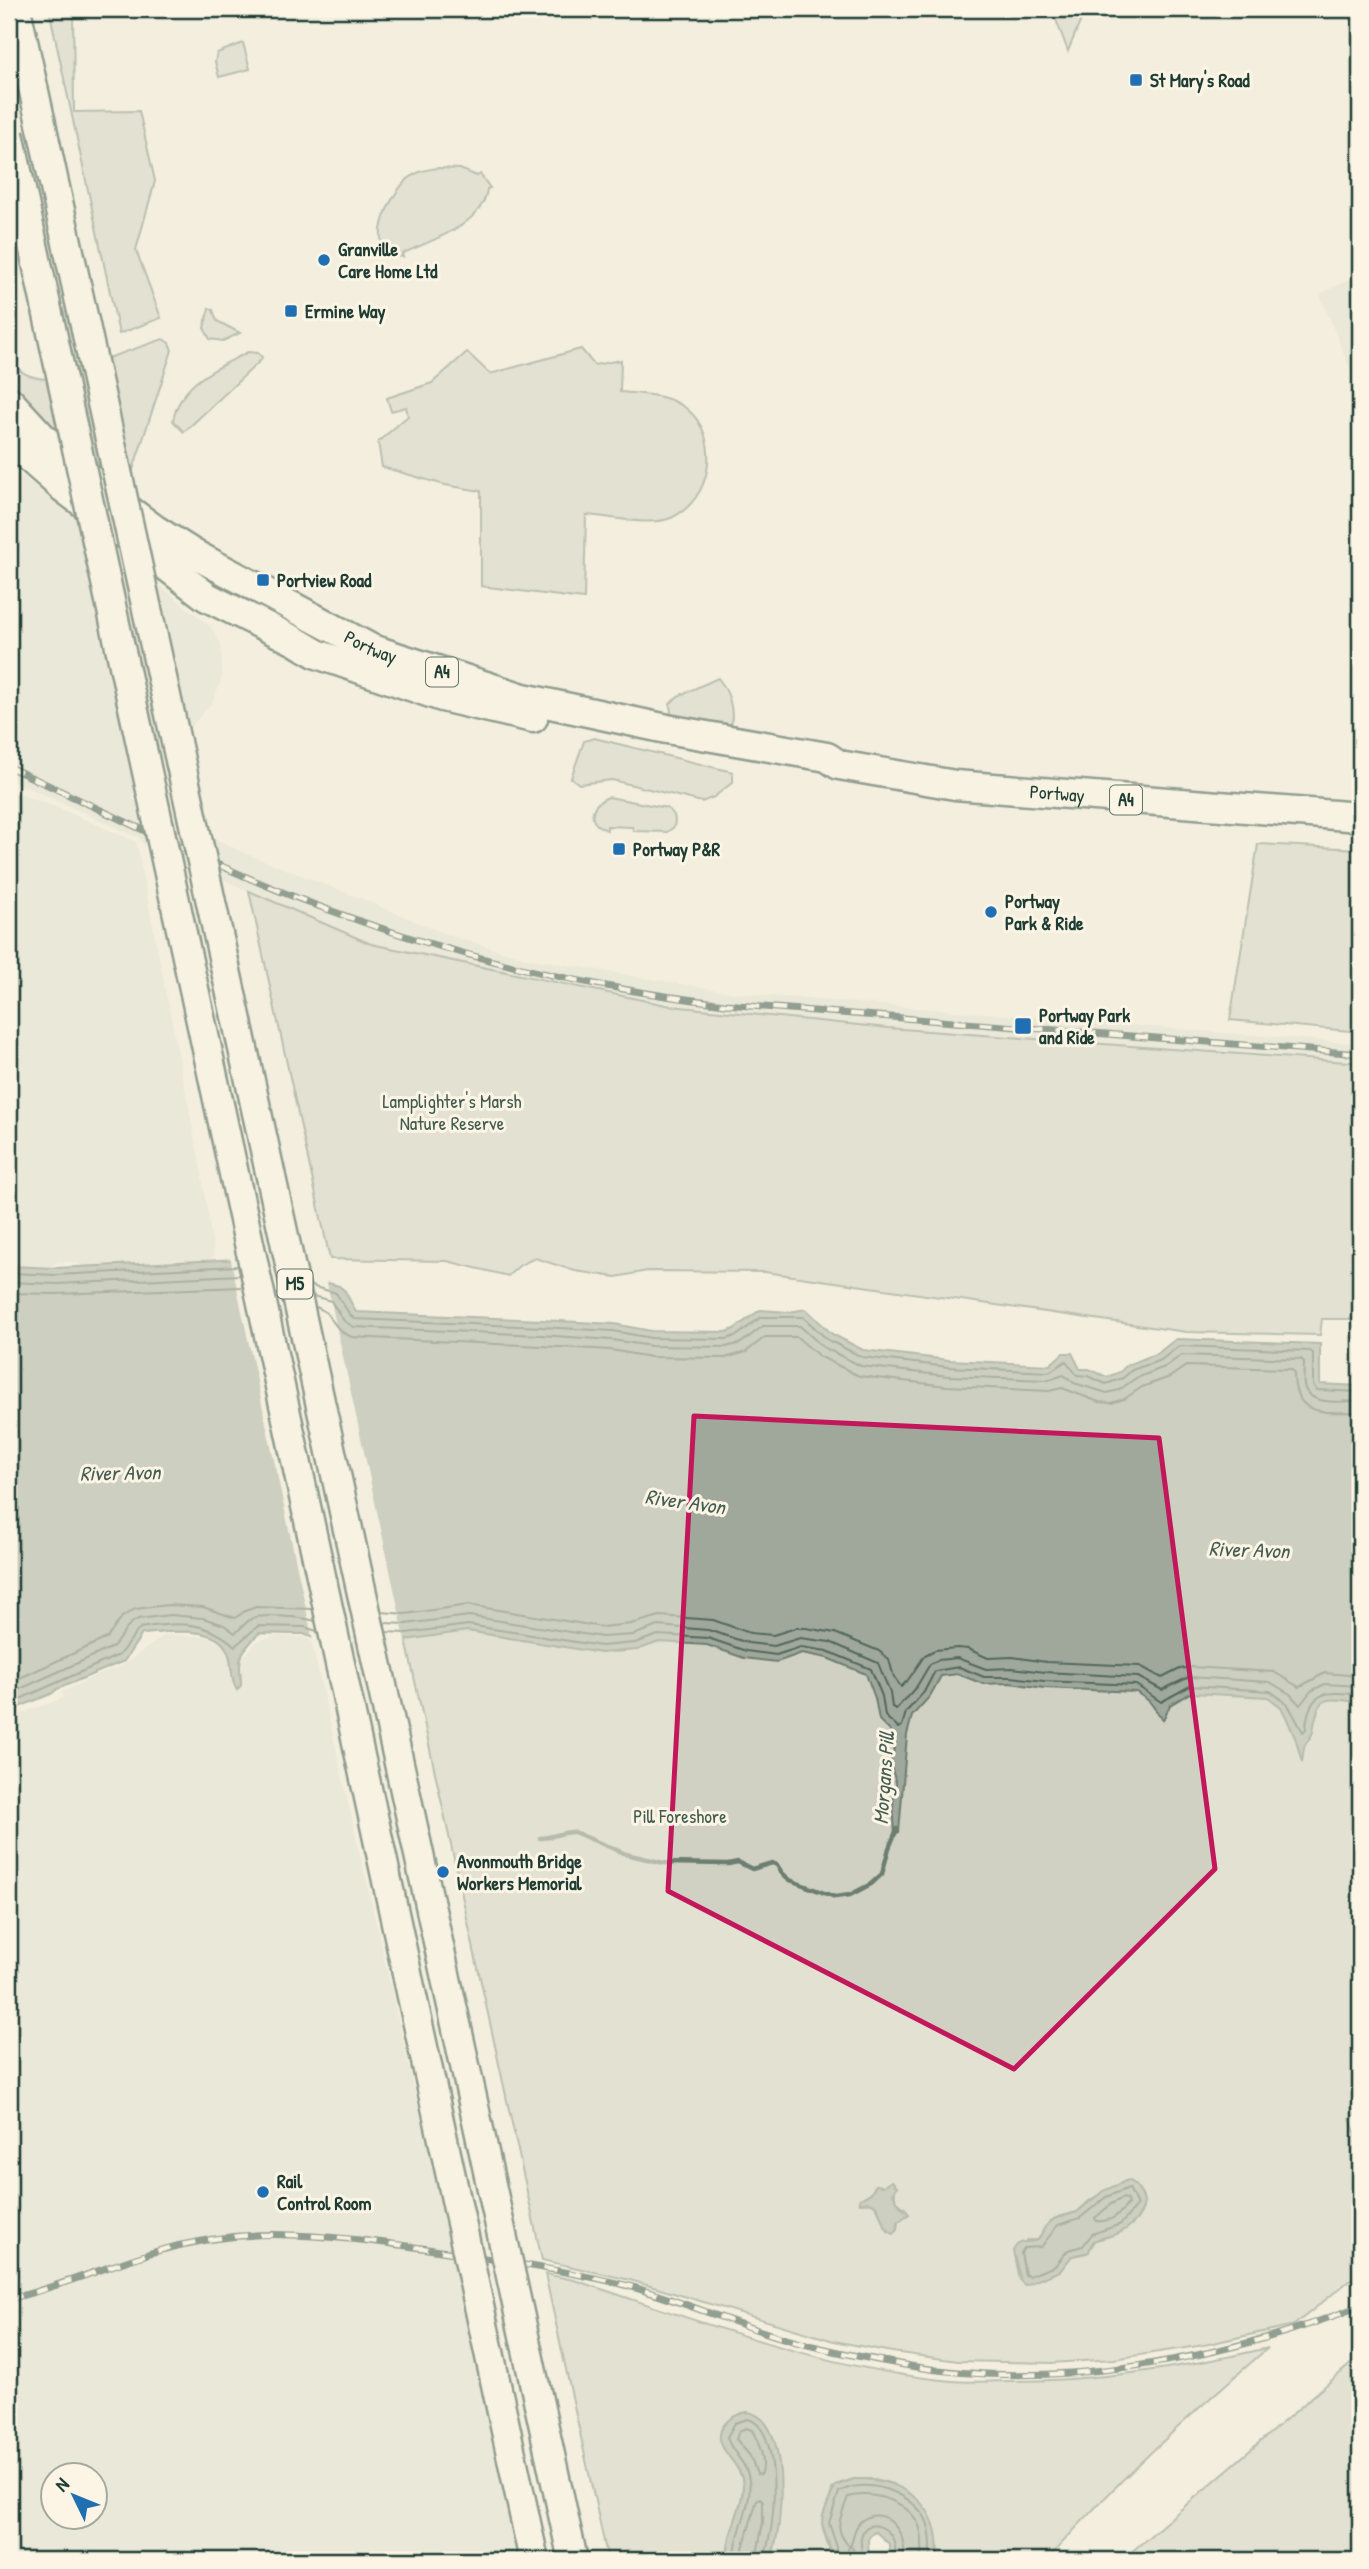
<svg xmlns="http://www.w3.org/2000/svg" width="1369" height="2569" font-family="'Patrick Hand',sans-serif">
<rect width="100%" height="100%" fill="#f3eede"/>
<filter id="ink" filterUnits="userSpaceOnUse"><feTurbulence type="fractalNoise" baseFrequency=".0143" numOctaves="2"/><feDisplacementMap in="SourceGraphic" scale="14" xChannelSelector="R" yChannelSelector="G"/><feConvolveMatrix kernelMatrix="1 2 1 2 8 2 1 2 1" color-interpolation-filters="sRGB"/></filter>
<g filter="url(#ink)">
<g fill="#e1dfd0" fill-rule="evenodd">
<polygon points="1360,275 1360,394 1320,294"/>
<polygon points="9,468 13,469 211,627 221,645 222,677 213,701 132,795 133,800 246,854 362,899 450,936 525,958 734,993 1360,1044 1360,1063 888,1028 671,1006 371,944 249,891 142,843 140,838 9,779"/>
<polygon points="9,791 58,808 136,842 201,1171 214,1257 198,1261 178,1274 96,1273 76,1262 58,1261 34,1280 9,1284"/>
<path d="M165,1635L208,1637L246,1655L256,1642L276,1636L303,1637L311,1641L522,2560H9V1718L64,1698L62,1692L98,1675L122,1666ZM52,2474H94V2516H52Z"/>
</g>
<g fill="#d0d1c2" stroke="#78877b" stroke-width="2" fill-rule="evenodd">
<polygon points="49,9 73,9 74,112 139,111 155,181 136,250 161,318 119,334"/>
<polygon points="1052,9 1083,9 1081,20 1068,51"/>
<polygon points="243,43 250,69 219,77 215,62 217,53"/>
<path d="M438,168L460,169L477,176L480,174L490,188L487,189C483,226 430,240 402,254L403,257C360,255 389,195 408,179C416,172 427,169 438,168Z"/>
<polygon points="209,308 213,310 217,321 240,333 223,341 210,339 204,328"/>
<path d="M163,339L169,343L172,350L128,485L47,425L9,383V361C21,373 30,378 47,379Z"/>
<path d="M581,349L594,365L621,360L620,392C644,394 668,394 687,409C722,438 712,500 671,518C649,527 610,516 586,515L584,599L481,586V491L445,485L382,467L378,442L408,416L406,407L391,411L387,398L432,383L467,352L490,374Z"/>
<path d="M248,352L258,353L262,357L261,360L184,432L173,421C180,382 216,369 248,352Z"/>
<path d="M718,678C730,693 734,709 731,728L676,721L671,713L670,704L678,696Z"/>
<polygon points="594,738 733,772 733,782 714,797 702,802 612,780 579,784 571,778 584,741"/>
<path d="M608,797L667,808C675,814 676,818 674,827L667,832L634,831L632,827L607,826V830C586,823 589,805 608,797Z"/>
<polygon points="1258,844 1360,849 1360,1032 1230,1020"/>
<polygon points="249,891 371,944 671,1006 888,1028 1360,1063 1360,1319 1322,1319 1320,1335 1186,1332 765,1272 647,1271 616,1277 575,1271 535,1258 520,1265 508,1276 447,1261 330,1259"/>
<path d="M9,1536L742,1560L908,1708L923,1674L1360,1615V2112L1350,2119L1360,2144V2272L1294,2325L1204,2345L1114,2359L1051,2363L958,2361L892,2352L834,2341L630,2280L542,2260L406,1640L359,1637L316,1639L304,1634L259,1633C238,1655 239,1655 241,1685L237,1690C229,1678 234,1660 226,1648C213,1625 163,1632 142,1634L124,1661L57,1689L51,1694L9,1711ZM1125,2181C1130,2183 1136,2186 1139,2190C1151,2204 1135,2224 1122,2231C1114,2236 1104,2238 1096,2240L1087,2253L1072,2256L1060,2271L1025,2284L1019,2280L1014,2255L1027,2240H1038L1049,2222L1058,2217L1077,2212L1090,2200ZM876,2185L895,2191V2200L906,2209L908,2215L899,2220L889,2232C879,2223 883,2210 871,2202L862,2203L860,2199L871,2193Z"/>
<path d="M545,2274L574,2280C697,2320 822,2369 952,2381C971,2383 992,2381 1011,2381C1098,2381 1183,2368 1268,2348C1190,2414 1114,2483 1047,2560H937L939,2548L893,2484L875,2479H854L838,2484L832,2489C831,2499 825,2507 823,2516C819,2532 832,2544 830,2560H772L779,2524V2470L776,2446L742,2413C732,2417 721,2423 720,2435C719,2451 742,2465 743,2485C743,2511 725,2534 728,2560H608Z"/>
<polygon points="1360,2356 1360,2560 1122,2560"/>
</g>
<g fill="#a0a89b" stroke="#6c7d72" stroke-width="2">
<path d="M240,1259L339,1286L345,1291L356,1312L542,1320L614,1324L651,1331L726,1332L734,1329L760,1310L789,1312L806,1309L832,1334L863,1350L949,1360L1050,1365L1063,1353H1072L1080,1369H1089L1107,1377L1120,1372L1127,1365L1158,1353L1176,1339L1320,1344V1384L1360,1386V1702C1326,1699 1319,1692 1313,1731C1312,1737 1308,1740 1305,1745C1303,1750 1303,1757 1302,1762L1296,1740L1287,1719L1281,1707L1268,1697L1190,1693L1170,1705L1163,1720L1149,1701L1136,1692L1044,1688L1010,1683L983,1684L958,1674L941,1676L930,1696L912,1716L907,1735L899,1832L895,1834L893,1803L896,1783L890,1763L894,1749L891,1732L879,1720L875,1698L866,1674L827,1658L802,1653L777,1662L744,1658L707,1645L659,1642L637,1650L601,1653L467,1631L406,1640L316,1639L304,1634L259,1633C238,1655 239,1655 241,1685L237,1690C229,1678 234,1660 226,1648C213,1625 163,1632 142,1634L124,1661L57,1689L51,1694L9,1711V1266L56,1268Z"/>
<path d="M1128,2180C1138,2184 1142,2194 1144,2203C1142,2218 1128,2230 1114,2235C1108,2237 1098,2237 1093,2242C1090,2245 1090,2249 1089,2252L1072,2256L1060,2271L1025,2285L1021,2282L1013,2251C1019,2238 1027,2244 1038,2240L1045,2227L1054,2219L1077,2212L1103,2191Z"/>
<path d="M892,2181L897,2187L893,2193L900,2206L909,2214L898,2222L897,2230L893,2234C874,2222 887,2198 860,2203L859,2200L871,2193L876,2185L883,2186Z"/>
<path d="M748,2412C785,2419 782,2493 779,2523C778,2536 773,2548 772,2560H728C725,2534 744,2510 743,2484C742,2464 718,2452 720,2435C722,2421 736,2414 748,2412Z"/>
<path d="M854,2479C905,2478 943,2506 937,2560H885L889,2551V2544L876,2532L871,2534L868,2539L869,2560H830V2548L822,2523L823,2515L835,2486Z"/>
</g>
<polygon fill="#f3eede" points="241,1255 326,1279 406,1643 313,1641 230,1256"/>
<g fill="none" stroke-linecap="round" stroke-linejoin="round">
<g stroke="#53685d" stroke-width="2">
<polyline points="9,1273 56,1275 238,1266"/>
<polyline points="9,1282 57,1284 240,1275"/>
<polyline points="311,1286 336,1293 350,1315 355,1319 542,1327 613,1331 651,1338 727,1339 738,1335 761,1317 803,1317 828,1340 862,1357 949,1367 1049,1372 1066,1361 1077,1375 1088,1376 1106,1384 1123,1378 1132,1370 1161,1360 1179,1346 1310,1351 1313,1353 1313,1384 1316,1390 1360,1392"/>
<polyline points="9,1293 56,1294 242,1287"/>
<path d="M313,1296L331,1301L344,1321L354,1327L541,1335L612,1340L651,1346L726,1347L741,1343L763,1326H800L823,1347L861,1366L948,1376L1048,1380L1064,1375L1074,1383L1107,1393L1119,1390L1136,1378L1165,1367L1182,1355L1301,1359L1304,1362C1304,1370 1303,1378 1304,1385C1308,1407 1344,1401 1360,1401"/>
<path d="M316,1307C333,1312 332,1331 352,1337L541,1346L611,1350L650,1357L725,1358L746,1352L765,1337H797L819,1356L859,1376L947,1386L1049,1391L1062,1388L1099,1402L1111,1403L1124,1399L1142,1387L1170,1377L1186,1366L1291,1369L1294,1372C1293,1418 1325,1412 1360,1412"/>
<polyline points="382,1612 405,1614 468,1605 602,1627 631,1624 660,1616 713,1620 750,1633 773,1635 796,1628 806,1628 835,1633 879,1651 889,1660 894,1677 901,1687 908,1680 925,1655 935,1650 957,1648 968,1649 988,1658 1013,1657 1046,1662 1140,1666 1162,1678 1180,1669 1191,1667 1274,1672 1299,1687 1325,1673 1360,1676"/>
<polyline points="385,1623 405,1624 469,1616 602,1637 633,1635 658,1626 708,1630 748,1643 774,1646 800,1638 830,1642 878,1663 890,1693 892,1707 896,1709 917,1686 930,1664 938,1660 957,1658 986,1669 1012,1668 1045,1672 1138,1677 1162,1690 1189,1677 1270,1682 1290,1694 1300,1705 1311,1691 1325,1684 1360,1686"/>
<path d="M386,1632L406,1633L468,1625L601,1646L635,1643L658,1635L708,1638L746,1651L776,1655L801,1647L827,1651L871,1669L882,1696L885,1716L898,1728L902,1726L906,1712L924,1692L935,1671L959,1667L984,1677H1011L1044,1681L1136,1685L1161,1702L1190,1686L1270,1691L1287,1703L1303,1732L1306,1729C1308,1689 1328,1691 1360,1695"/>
<polyline points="9,1683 107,1638 122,1617 135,1609 168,1605 203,1607 235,1618 245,1611 256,1607 312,1609"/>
<path d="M9,1694L113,1647L130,1624L138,1619L170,1615L203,1618L224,1625L235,1633C241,1629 246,1621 253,1618C264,1614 303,1617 315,1621"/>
<path d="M9,1704L119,1655L140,1628C177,1622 206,1620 235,1646L258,1626L304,1627L317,1631"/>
<polygon points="1129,2188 1137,2205 1121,2224 1092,2234 1083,2246 1068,2250 1055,2266 1029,2276 1025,2275 1021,2253 1024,2248 1041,2247 1058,2225 1080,2218 1106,2197"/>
<path d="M1123,2198L1127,2199L1128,2204C1119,2215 1110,2223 1096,2221L1095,2218L1111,2204Z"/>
<path d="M746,2428L752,2430C759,2442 767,2463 761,2475L757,2474L750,2456L736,2439L739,2431Z"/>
<path d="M735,2560C734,2533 753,2507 749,2480C747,2462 731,2453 727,2437L735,2423L748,2419C777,2426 775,2498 772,2522C771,2535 766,2547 765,2560"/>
<polyline points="744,2560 743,2548 757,2500 760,2498 763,2501 763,2522 756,2560"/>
<path d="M837,2560V2547L829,2523L839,2492C866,2477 907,2491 924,2516C932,2529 931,2546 931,2560"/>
<path d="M846,2560L849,2546C832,2528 841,2517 848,2497C874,2490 914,2502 921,2532C923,2542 922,2551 922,2560"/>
<path d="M854,2560L853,2549L850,2546C854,2538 853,2528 861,2521C886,2502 910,2537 903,2560"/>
<path d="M863,2560C863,2553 860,2545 861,2538C865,2511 905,2531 893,2560"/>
</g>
<path stroke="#6c7d72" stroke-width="4.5" d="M540,1838C552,1838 563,1831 574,1832L626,1854L664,1863L728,1864L738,1862L752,1869L772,1863L777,1865L782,1873L790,1880L835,1897L850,1895L871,1884L882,1874L889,1848L897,1829"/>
<defs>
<g id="highway">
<path id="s1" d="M9,401L44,439L107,494L154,529L192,553L372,649L523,698L667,729L827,757L839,765L955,785L1360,817"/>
<polyline points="9,440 61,486 207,597 295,641 317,654 442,697 533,718"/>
</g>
</defs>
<use href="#highway" stroke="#1f3d34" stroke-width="33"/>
<use href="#highway" stroke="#fcf5e5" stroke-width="28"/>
<defs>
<g id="rail">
<path d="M9,767C112,814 212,866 318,906C448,955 587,988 725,1004L1360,1054"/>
<path d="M9,2299C59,2287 105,2267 154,2252C198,2239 247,2233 292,2235C354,2237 417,2247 479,2257C529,2266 580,2273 629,2286C689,2303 747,2330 808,2345C841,2353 876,2360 910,2366C1057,2391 1222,2360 1360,2306"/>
</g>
</defs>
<use href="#rail" stroke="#1f3d34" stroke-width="7"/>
<use href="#rail" stroke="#fcf5e5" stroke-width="4.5" stroke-dasharray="13" stroke-linecap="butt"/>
<defs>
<g id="highway-bridge">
<polyline points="16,9 573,2560"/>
<polyline points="9,134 534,2560"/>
</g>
</defs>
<use href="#highway-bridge" stroke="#1f3d34" stroke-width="33" stroke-linecap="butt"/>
<use href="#highway-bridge" stroke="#fcf5e5" stroke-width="28"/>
</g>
</g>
<path d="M0 0H1369V2569H0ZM694,1416L1159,1438L1215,1869L1014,2069L668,1891Z" fill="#f3eede" fill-opacity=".55" fill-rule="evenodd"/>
<path fill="none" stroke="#c2185b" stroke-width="5" stroke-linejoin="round" d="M694,1416L1159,1438L1215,1869L1014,2069L668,1891Z"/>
<g fill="#1f6fb2" stroke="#fcf5e5" stroke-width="2.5">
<rect x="1129" y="73" width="14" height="14" rx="3.5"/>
<circle cx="324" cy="260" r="7"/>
<rect x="284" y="304" width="14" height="14" rx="3.5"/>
<rect x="256" y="573" width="14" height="14" rx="3.5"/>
<rect x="612" y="842" width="14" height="14" rx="3.5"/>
<circle cx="991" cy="912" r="7"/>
<rect x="1014" y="1017" width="18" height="18" rx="3.5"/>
<circle cx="443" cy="1872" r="7"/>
<circle cx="263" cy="2192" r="7"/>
</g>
<g text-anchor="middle" stroke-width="6" stroke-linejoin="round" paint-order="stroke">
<g fill="#fcf5e5" stroke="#617469" stroke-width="2">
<rect x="426" y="657.5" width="32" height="29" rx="5"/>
<rect x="1110" y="785.5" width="32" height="29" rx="5"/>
<rect x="277.5" y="1269.5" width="35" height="29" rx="5"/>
</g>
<g font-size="18" font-weight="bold" fill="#1f3d34">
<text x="442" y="678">A4</text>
<text x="1126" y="806">A4</text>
<text x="295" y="1290">M5</text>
</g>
<g font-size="19" font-weight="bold" fill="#1f3d34" stroke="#fcf5e5" text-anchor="start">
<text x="1150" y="87">St Mary's Road</text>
<text x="338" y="256">Granville<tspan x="338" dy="22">Care Home Ltd</tspan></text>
<text x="305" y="318">Ermine Way</text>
<text x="277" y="587">Portview Road</text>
<text x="633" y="856">Portway P&amp;R</text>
<text x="1005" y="908">Portway<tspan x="1005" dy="22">Park &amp; Ride</tspan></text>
<text x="1039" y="1022">Portway Park<tspan x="1039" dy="22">and Ride</tspan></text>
<text x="457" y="1868">Avonmouth Bridge<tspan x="457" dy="22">Workers Memorial</tspan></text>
<text x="277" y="2188">Rail<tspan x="277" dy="22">Control Room</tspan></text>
</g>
<g font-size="19" fill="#1f3d34" stroke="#fcf5e5">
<text dy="7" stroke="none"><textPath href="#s1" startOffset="441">Portway</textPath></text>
<text dy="7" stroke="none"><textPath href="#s1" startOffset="1146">Portway</textPath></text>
</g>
<g font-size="19" fill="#425b50" stroke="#fcf5e5">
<text x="452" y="1108">Lamplighter's Marsh<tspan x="452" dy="22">Nature Reserve</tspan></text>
<text x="680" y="1823">Pill Foreshore</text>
</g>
<g font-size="21" font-style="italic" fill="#465d53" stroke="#fcf5e5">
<text transform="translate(120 1473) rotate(-1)" y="7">River Avon</text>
<text transform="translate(685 1502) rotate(8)" y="7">River Avon</text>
<text transform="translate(1249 1550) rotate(2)" y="7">River Avon</text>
<text transform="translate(884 1778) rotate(-86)" y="7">Morgans Pill</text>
</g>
</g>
<rect width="1369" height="2569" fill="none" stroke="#fcf5e5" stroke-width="35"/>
<rect x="18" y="18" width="1334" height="2534" fill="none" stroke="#1f3d34" stroke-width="2.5" filter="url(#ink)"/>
<g transform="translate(74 2496) rotate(313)"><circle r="33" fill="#fcf5e5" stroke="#a4ab9e" stroke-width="2"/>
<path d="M0-5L12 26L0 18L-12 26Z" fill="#1f6fb2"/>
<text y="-10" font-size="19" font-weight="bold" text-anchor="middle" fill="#1f3d34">N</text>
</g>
</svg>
